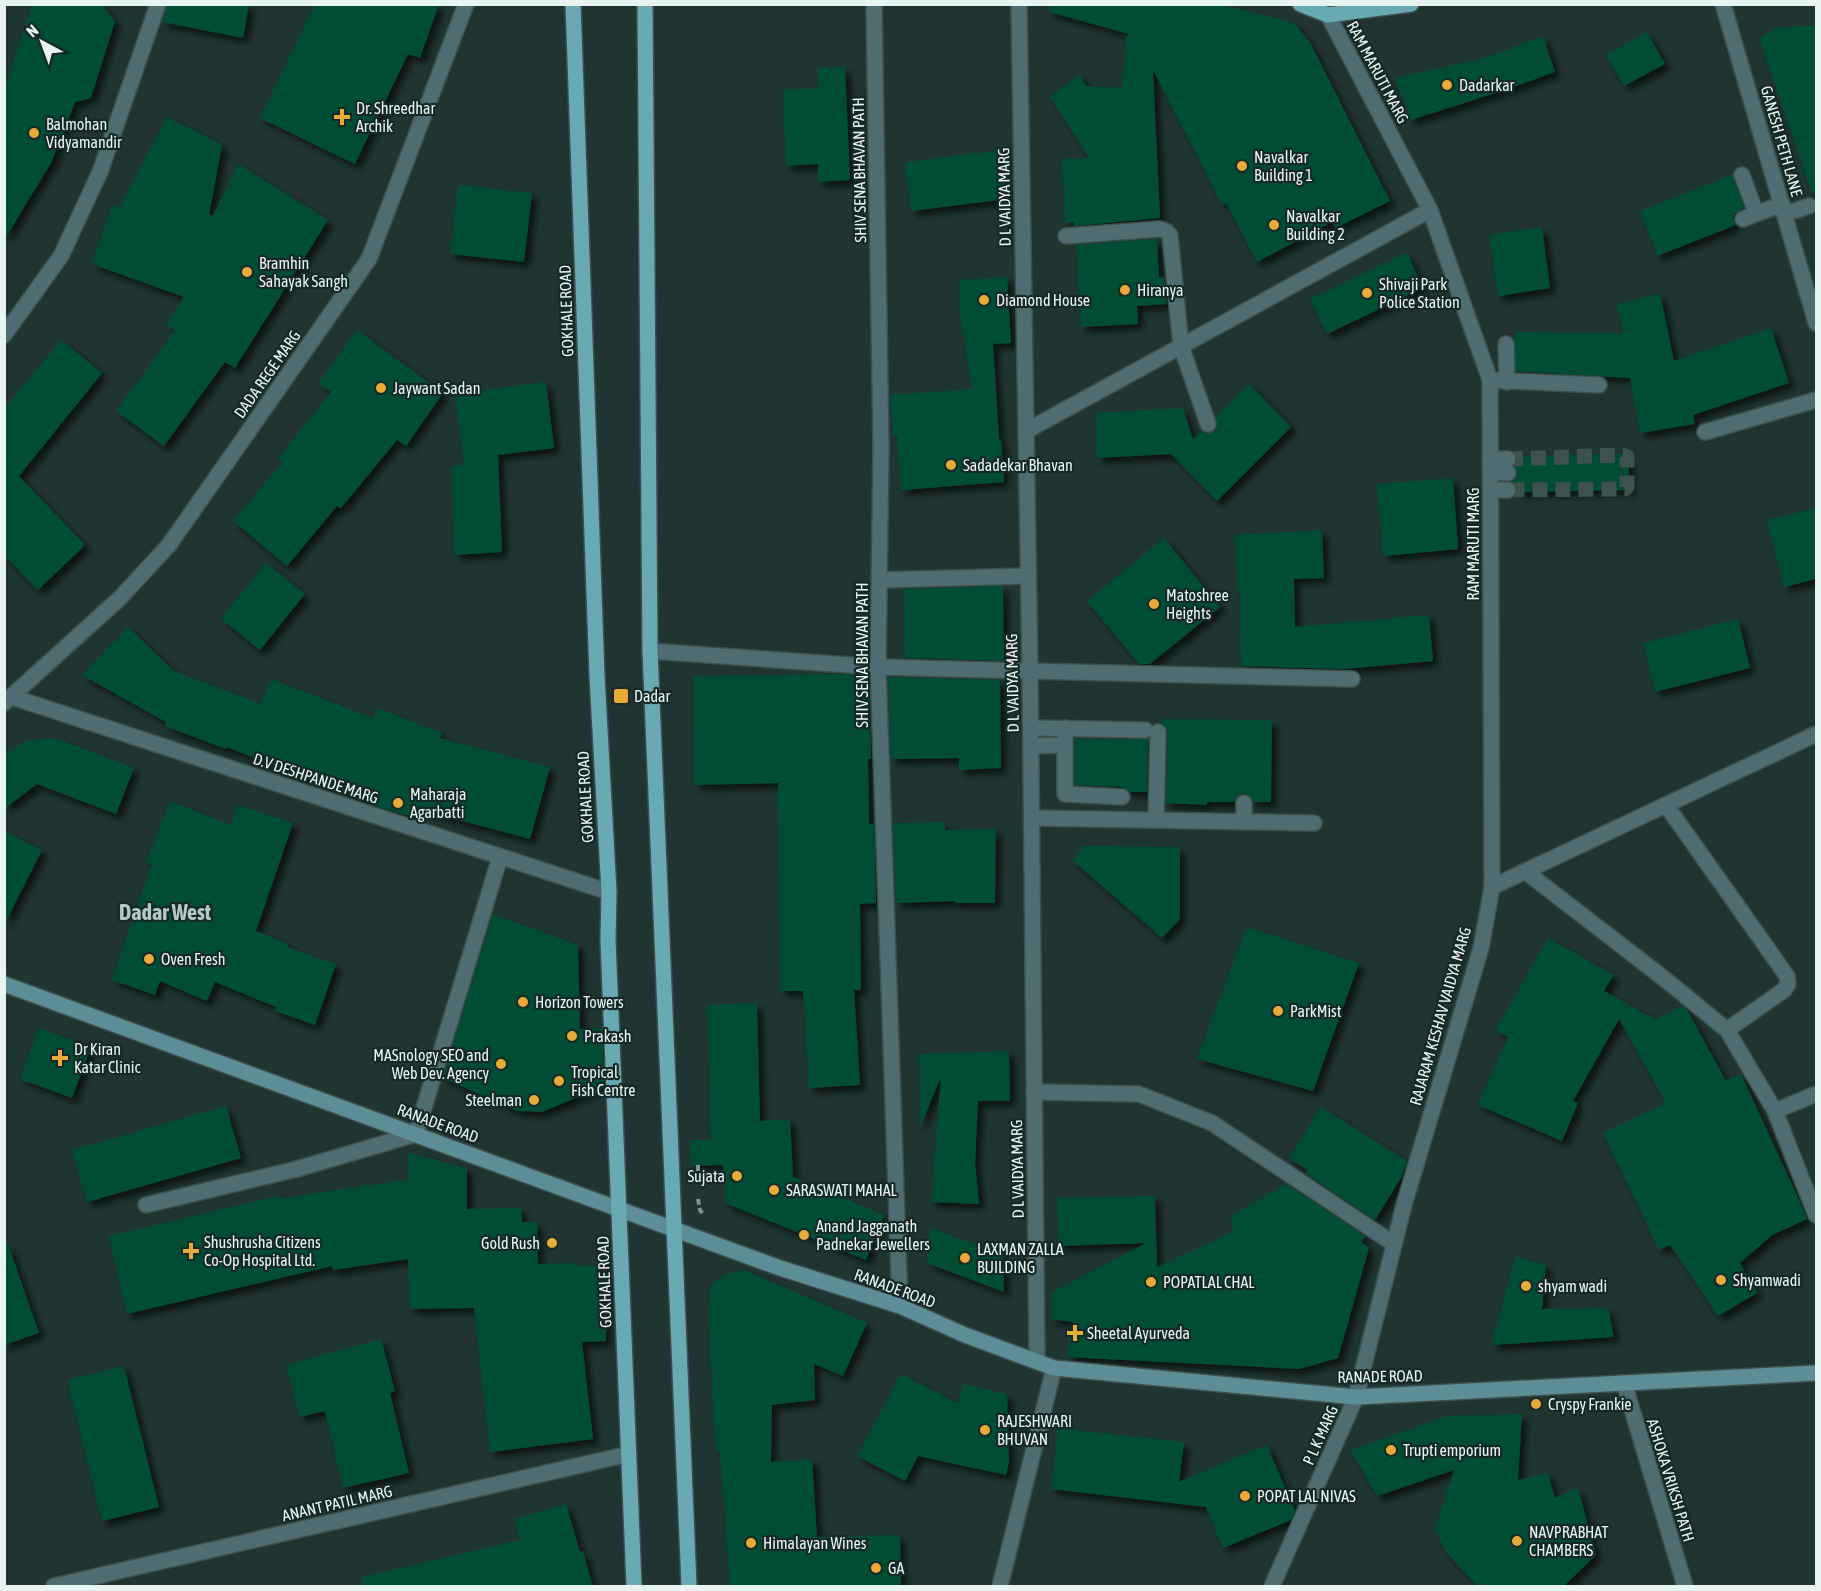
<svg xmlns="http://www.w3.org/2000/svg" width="1821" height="1591" font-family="'Asap Condensed',sans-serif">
<defs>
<filter id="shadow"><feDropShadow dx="5.5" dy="5.5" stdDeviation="3" flood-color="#0009"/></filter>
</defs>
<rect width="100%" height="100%" fill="#203431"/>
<g fill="#054e36" filter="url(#shadow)">
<polygon points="32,4 101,4 115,21 91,98 75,102 51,163 4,240 4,93"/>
<polygon points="167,4 249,4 243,38 162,22"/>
<polygon points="315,4 439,4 420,58 408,54 355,164 260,118"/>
<polygon points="1050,4 1216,4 1273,17 1295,24 1310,42 1390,201 1335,228 1332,222 1257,262 1226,203 1222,205 1153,70 1160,218 1074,226 1074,222 1065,223 1062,159 1089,158 1050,97 1079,74 1086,86 1122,88 1126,37 1129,34 1049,12"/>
<polygon points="1816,25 1816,192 1812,193 1759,38 1776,28"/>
<polygon points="1647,32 1665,64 1624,86 1606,55"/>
<polygon points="1543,36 1555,72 1505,90 1411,120 1395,78 1488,57"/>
<polygon points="845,67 850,180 818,182 818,164 786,166 783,90 819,88 818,68"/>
<polygon points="167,117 222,145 209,215 213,216 238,164 328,220 235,368 225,362 164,446 116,411 175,330 166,325 184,297 92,264 112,205 119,208"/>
<polygon points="1001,150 1007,199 911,211 905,162"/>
<polygon points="1732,175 1744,208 1735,213 1733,218 1736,225 1657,256 1640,211"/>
<polygon points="458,185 532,193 524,262 450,254"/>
<polygon points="1542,227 1550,288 1498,296 1489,235"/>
<polygon points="1157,239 1159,278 1164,277 1167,304 1137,306 1138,324 1081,327 1076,245"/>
<polygon points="1407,253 1423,288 1327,334 1310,299"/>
<polygon points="1007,277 1011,343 993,344 999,439 1001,439 1004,482 901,490 897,436 893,436 890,395 972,389 961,320 959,280"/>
<polygon points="1660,294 1674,361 1771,328 1789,383 1693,415 1695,424 1640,433 1630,378 1516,371 1515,332 1623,333 1617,304"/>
<polygon points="357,330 443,393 406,446 397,440 341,508 337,506 287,566 233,521 283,462 278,458 331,392 318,383"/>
<polygon points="61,340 102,373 19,476 85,545 38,590 4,555 4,409"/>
<polygon points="546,382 554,448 498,455 502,552 454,555 451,466 464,465 455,394"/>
<polygon points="1249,384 1291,427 1217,501 1171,454 1097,458 1095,413 1183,408 1193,439 1202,431 1207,434 1215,431 1218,425 1216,417"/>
<polygon points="1628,454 1630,490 1517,492 1517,486 1513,482 1518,474 1514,466 1518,460 1517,456"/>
<polygon points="1453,478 1458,549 1383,556 1377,484"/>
<polygon points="1816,508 1816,579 1784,587 1767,520"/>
<polygon points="1322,530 1324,578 1294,579 1295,627 1429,615 1433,661 1344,669 1241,666 1240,590 1237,593 1235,535"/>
<polygon points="1164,538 1220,607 1150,664 1139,664 1087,601"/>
<polygon points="266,563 305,594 260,650 221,619"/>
<polygon points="1003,586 1004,661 905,658 903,589"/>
<polygon points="1738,619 1750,668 1655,692 1643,643"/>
<polygon points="128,627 174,671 261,704 271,679 373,718 377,708 442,733 440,738 550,767 530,839 413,808 409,816 379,807 227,747 226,749 165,726 166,722 82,675"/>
<polygon points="840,674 869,676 871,759 868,759 869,824 874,824 876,903 860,904 861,990 854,990 860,1085 809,1088 803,991 780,991 778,783 694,785 693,676"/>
<polygon points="888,677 1000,680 1001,768 959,770 959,758 891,759"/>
<polygon points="1163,719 1272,720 1271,802 1253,802 1249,795 1243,793 1239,795 1235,802 1207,802 1207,805 1166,803 1168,732 1166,727 1163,724"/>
<polygon points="55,738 134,768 116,814 37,784 4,809 4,755 26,741"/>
<polygon points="1075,739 1148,739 1147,792 1130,792 1123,787 1075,785"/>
<polygon points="170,801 231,825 238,805 293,823 256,931 288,944 287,947 336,964 315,1025 275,1011 276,1007 215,982 207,1001 160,981 155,995 112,980 152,864 146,862"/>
<polygon points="945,822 945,830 996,829 995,903 955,903 955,901 896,903 893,823"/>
<polygon points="4,831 42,850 4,925"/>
<polygon points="1084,846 1180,847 1180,919 1162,938 1072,860"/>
<polygon points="493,914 578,945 580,1029 602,1028 604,1086 542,1112 517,1111 443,1078"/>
<polygon points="1247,927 1359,963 1313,1091 1197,1059"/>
<polygon points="1548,938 1614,975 1604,991 1656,1020 1682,1006 1687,1010 1726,1081 1741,1074 1799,1200 1807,1219 1772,1235 1740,1263 1757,1293 1718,1316 1670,1245 1659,1250 1603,1133 1666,1103 1619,1019 1573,1101 1578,1103 1562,1141 1478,1105 1508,1037 1496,1030"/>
<polygon points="757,1003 760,1121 790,1119 793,1177 884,1215 866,1260 725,1203 723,1165 691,1166 690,1140 711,1140 707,1005"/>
<polygon points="39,1028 91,1047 72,1098 20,1079"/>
<polygon points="1009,1051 1010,1101 978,1101 975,1163 979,1204 931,1202 941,1077 920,1127 919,1054"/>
<polygon points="226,1106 241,1158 87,1202 72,1150"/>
<polygon points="1321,1107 1407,1161 1402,1176 1375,1220 1305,1173 1309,1171 1289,1158"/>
<polygon points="408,1153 467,1168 467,1209 521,1208 522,1222 537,1222 538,1264 578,1263 578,1266 607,1266 606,1341 582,1342 593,1439 490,1452 474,1308 410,1309 408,1259 333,1270 332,1266 127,1314 109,1236 278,1196 279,1199 409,1179"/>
<polygon points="1286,1184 1365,1236 1361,1242 1369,1248 1338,1358 1299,1369 1067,1357 1072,1322 1051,1319 1052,1292 1146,1243 1059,1246 1057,1198 1155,1196 1157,1267 1233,1232 1232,1215"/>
<polygon points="931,1228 1003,1254 1004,1292 927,1263 929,1233 931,1234"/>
<polygon points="8,1244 39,1333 4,1345 4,1245"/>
<polygon points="1516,1256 1546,1265 1542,1309 1608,1308 1614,1337 1491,1345"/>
<polygon points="744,1270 867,1323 843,1376 814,1364 815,1400 772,1405 771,1462 812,1459 817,1537 900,1535 901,1587 730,1587 720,1451 716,1451 708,1315 711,1285 726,1274"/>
<polygon points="381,1339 395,1391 390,1393 409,1473 343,1488 325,1411 300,1417 286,1365"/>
<polygon points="124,1366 159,1507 102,1521 67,1380"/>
<polygon points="901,1374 959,1404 963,1384 1007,1394 1009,1461 1006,1475 918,1456 905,1481 857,1456"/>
<polygon points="1522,1414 1518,1480 1548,1473 1555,1498 1578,1488 1596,1555 1563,1587 1478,1587 1446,1552 1435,1529 1454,1470 1377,1496 1350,1450 1447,1416"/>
<polygon points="1058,1428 1184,1442 1179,1482 1267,1445 1295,1511 1291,1520 1223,1548 1206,1507 1051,1489"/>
<polygon points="566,1504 580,1552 583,1551 593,1587 363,1587 362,1577 520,1540 514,1519"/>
</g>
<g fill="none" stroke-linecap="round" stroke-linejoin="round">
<polyline stroke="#3e514e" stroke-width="15" stroke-dasharray="15 8" stroke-linecap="butt" points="1508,459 1623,455 1627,457 1627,487 1625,489 1508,490"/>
<defs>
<g id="lane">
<polyline points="1785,214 1809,206"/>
<polyline points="1030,671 1352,679"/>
<polyline points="146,1205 297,1169"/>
<polyline points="1000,1586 1054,1368"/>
</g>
<g id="street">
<polyline points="874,4 881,447 878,667 900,1306"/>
<polyline points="1019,4 1030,671 1037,1361"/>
<polyline points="1723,4 1816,323"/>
<polyline points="1328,15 1430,210 1490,380 1492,887"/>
<polyline points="1742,175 1756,213"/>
<polyline points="1743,219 1782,204"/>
<polyline points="1066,236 1160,229 1166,231 1170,235 1181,346 1208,424"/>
<polyline points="4,335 61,256 100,172 158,4"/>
<polyline points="1506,344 1507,382"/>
<polyline points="1490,380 1599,385"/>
<polyline points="1026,431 1430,210"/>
<polyline points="1705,432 1816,400"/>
<polyline points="1490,459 1508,459"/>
<polyline points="1490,472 1508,473"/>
<polyline points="1491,490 1508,490"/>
<polyline points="880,580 1028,576"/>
<polyline points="650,651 878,667 1030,671"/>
<polyline points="12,697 609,892"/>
<polyline points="4,703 120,598 169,545 369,259 466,4"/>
<polyline points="1031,728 1145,730"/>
<polyline points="1065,728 1065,794 1122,797"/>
<polyline points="1031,746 1065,745"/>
<polyline points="1244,803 1244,822"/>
<polyline points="1666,805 1787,976 1788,984 1784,990 1727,1030"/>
<polyline points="1032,818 1314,823"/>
<polyline points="1156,820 1158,732"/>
<polyline points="1526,872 1666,980 1727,1030 1775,1111 1816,1215"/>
<polyline points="1034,1092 1139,1094 1212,1123 1394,1244"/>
<polyline points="1775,1111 1816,1094"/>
<polyline points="297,1169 416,1134 500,857"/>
<polyline points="1624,1383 1685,1586"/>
<polyline points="54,1586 629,1454"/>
<polyline points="1272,1586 1356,1397 1404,1205 1481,948 1492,887 1816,734"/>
</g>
<polyline id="secondary" points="4,984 780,1268 900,1306 965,1335 1054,1368 1356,1397 1816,1373"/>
<g id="primary">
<polyline points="573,4 597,676 609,892 608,940 634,1586"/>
<polyline points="645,4 650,651 689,1586"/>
<polyline points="1300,4 1328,15 1411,4"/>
</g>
</defs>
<use href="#lane" stroke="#3c4f4c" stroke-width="18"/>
<use href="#street" stroke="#3c4f4c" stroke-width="18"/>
<use href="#secondary" stroke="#3c4f4c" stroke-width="18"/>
<use href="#primary" stroke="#3c4f4c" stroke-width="18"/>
<g stroke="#829290" stroke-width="4" stroke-dasharray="6 3" stroke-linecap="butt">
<polyline points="698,1165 698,1176"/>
<polyline points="698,1199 700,1210 703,1214"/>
</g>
<use href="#lane" stroke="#4f6c70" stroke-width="15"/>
<use href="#street" stroke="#4f6c70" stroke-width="15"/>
<use href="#secondary" stroke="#5e8e95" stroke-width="15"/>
<use href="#primary" stroke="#69a9b1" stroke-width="15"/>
</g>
<g fill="#e9ab38" stroke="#162927" stroke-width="2">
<circle cx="1447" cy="85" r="6"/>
<path d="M339 108h6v6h6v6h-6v6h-6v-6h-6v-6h6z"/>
<circle cx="34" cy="133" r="6"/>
<circle cx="1242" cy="166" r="6"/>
<circle cx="1274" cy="225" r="6"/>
<circle cx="247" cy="272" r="6"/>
<circle cx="1125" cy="290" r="6"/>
<circle cx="1367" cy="293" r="6"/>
<circle cx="984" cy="300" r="6"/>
<circle cx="381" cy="388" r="6"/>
<circle cx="951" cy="465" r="6"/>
<circle cx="1154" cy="604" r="6"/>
<rect x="613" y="688" width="16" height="16" rx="3"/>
<circle cx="398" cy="803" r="6"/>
<circle cx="149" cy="959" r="6"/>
<circle cx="523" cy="1002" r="6"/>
<circle cx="1278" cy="1011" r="6"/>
<circle cx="572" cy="1036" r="6"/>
<path d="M57 1049h6v6h6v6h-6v6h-6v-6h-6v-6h6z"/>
<circle cx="501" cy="1064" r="6"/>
<circle cx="559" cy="1081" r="6"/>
<circle cx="534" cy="1100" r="6"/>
<circle cx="737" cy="1176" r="6"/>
<circle cx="774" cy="1190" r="6"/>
<circle cx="804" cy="1235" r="6"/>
<circle cx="552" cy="1243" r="6"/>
<path d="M188 1242h6v6h6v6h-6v6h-6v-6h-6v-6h6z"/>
<circle cx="965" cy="1258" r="6"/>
<circle cx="1721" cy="1280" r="6"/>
<circle cx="1151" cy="1282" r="6"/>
<circle cx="1526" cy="1286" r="6"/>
<path d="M1072 1324h6v6h6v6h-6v6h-6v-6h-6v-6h6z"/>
<circle cx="1536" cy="1404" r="6"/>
<circle cx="985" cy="1430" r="6"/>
<circle cx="1391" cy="1450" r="6"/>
<circle cx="1245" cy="1496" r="6"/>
<circle cx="1517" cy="1541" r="6"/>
<circle cx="751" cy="1543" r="6"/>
<circle cx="876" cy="1568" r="6"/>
</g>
<g text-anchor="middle" stroke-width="4.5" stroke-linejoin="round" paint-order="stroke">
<g font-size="16" fill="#e8f4f2" stroke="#162927">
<text transform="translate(1378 72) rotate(62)" y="6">RAM MARUTI MARG</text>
<text transform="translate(1782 141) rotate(74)" y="6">GANESH PETH LANE</text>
<text transform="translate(859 170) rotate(-91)" y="6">SHIV SENA BHAVAN PATH</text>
<text transform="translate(1004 197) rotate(-91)" y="6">D L VAIDYA MARG</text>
<text transform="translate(566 311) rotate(-92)" y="6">GOKHALE ROAD</text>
<text transform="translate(267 374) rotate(-55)" y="6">DADA REGE MARG</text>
<text transform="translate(1473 544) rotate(-90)" y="6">RAM MARUTI MARG</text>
<text transform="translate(862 655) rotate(-90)" y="6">SHIV SENA BHAVAN PATH</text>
<text transform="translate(1012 683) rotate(-91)" y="6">D L VAIDYA MARG</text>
<text transform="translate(316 778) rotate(18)" y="6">D.V DESHPANDE MARG</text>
<text transform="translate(585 797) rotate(-93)" y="6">GOKHALE ROAD</text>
<text transform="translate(1440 1016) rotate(-74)" y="6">RAJARAM KESHAV VAIDYA MARG</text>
<text transform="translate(438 1123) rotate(20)" y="6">RANADE ROAD</text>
<text transform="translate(1017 1169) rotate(-91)" y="6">D L VAIDYA MARG</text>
<text transform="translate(604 1282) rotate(-92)" y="6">GOKHALE ROAD</text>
<text transform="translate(895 1288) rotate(20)" y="6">RANADE ROAD</text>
<text transform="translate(1380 1376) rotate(-1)" y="6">RANADE ROAD</text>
<text transform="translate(1320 1435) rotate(-66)" y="6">P L K MARG</text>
<text transform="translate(1671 1480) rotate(73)" y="6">ASHOKA VRIKSH PATH</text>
<text transform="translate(337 1503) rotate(-13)" y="6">ANANT PATIL MARG</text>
</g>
<g font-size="16" fill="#e8f4f2" stroke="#162927" text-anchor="start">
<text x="1459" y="91">Dadarkar</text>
<text x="356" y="114">Dr. Shreedhar<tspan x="356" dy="18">Archik</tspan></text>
<text x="46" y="130">Balmohan<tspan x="46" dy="18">Vidyamandir</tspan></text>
<text x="1254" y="163">Navalkar<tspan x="1254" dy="18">Building 1</tspan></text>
<text x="1286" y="222">Navalkar<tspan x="1286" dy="18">Building 2</tspan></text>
<text x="259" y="269">Bramhin<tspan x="259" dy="18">Sahayak Sangh</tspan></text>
<text x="1379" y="290">Shivaji Park<tspan x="1379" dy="18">Police Station</tspan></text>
<text x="1137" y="296">Hiranya</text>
<text x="996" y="306">Diamond House</text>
<text x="393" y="394">Jaywant Sadan</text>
<text x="963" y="471">Sadadekar Bhavan</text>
<text x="1166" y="601">Matoshree<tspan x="1166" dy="18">Heights</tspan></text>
<text x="634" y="702">Dadar</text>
<text x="410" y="800">Maharaja<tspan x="410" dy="18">Agarbatti</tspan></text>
<text x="161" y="965">Oven Fresh</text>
<text x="535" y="1008">Horizon Towers</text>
<text x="1290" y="1017">ParkMist</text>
<text x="584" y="1042">Prakash</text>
<text x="74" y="1055">Dr Kiran<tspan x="74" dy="18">Katar Clinic</tspan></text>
<text x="489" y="1061" text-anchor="end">MASnology SEO and<tspan x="489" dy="18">Web Dev. Agency</tspan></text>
<text x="571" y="1078">Tropical<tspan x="571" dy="18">Fish Centre</tspan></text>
<text x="522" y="1106" text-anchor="end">Steelman</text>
<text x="725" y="1182" text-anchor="end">Sujata</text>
<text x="786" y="1196">SARASWATI MAHAL</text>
<text x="816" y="1232">Anand Jagganath<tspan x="816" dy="18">Padnekar Jewellers</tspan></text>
<text x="204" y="1248">Shushrusha Citizens<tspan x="204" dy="18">Co-Op Hospital Ltd.</tspan></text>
<text x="540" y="1249" text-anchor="end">Gold Rush</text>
<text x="977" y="1255">LAXMAN ZALLA<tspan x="977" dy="18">BUILDING</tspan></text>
<text x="1733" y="1286">Shyamwadi</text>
<text x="1163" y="1288">POPATLAL CHAL</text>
<text x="1538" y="1292">shyam wadi</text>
<text x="1087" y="1339">Sheetal Ayurveda</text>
<text x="1548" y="1410">Cryspy Frankie</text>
<text x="997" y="1427">RAJESHWARI<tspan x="997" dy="18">BHUVAN</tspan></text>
<text x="1403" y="1456">Trupti emporium</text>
<text x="1257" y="1502">POPAT LAL NIVAS</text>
<text x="1529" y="1538">NAVPRABHAT<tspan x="1529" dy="18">CHAMBERS</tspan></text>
<text x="763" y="1549">Himalayan Wines</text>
<text x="888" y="1574">GA</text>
</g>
<g font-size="22" font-weight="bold" fill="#b2c9c6" stroke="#162927">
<text x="165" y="920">Dadar West</text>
</g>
</g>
<rect width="1821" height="1591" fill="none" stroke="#e8f4f2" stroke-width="12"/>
<g transform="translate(42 42) rotate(319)" stroke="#162927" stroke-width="4.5" paint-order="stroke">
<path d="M0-4.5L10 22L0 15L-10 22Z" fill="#e8f4f2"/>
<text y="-9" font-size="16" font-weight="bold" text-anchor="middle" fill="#e8f4f2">N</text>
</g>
</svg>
